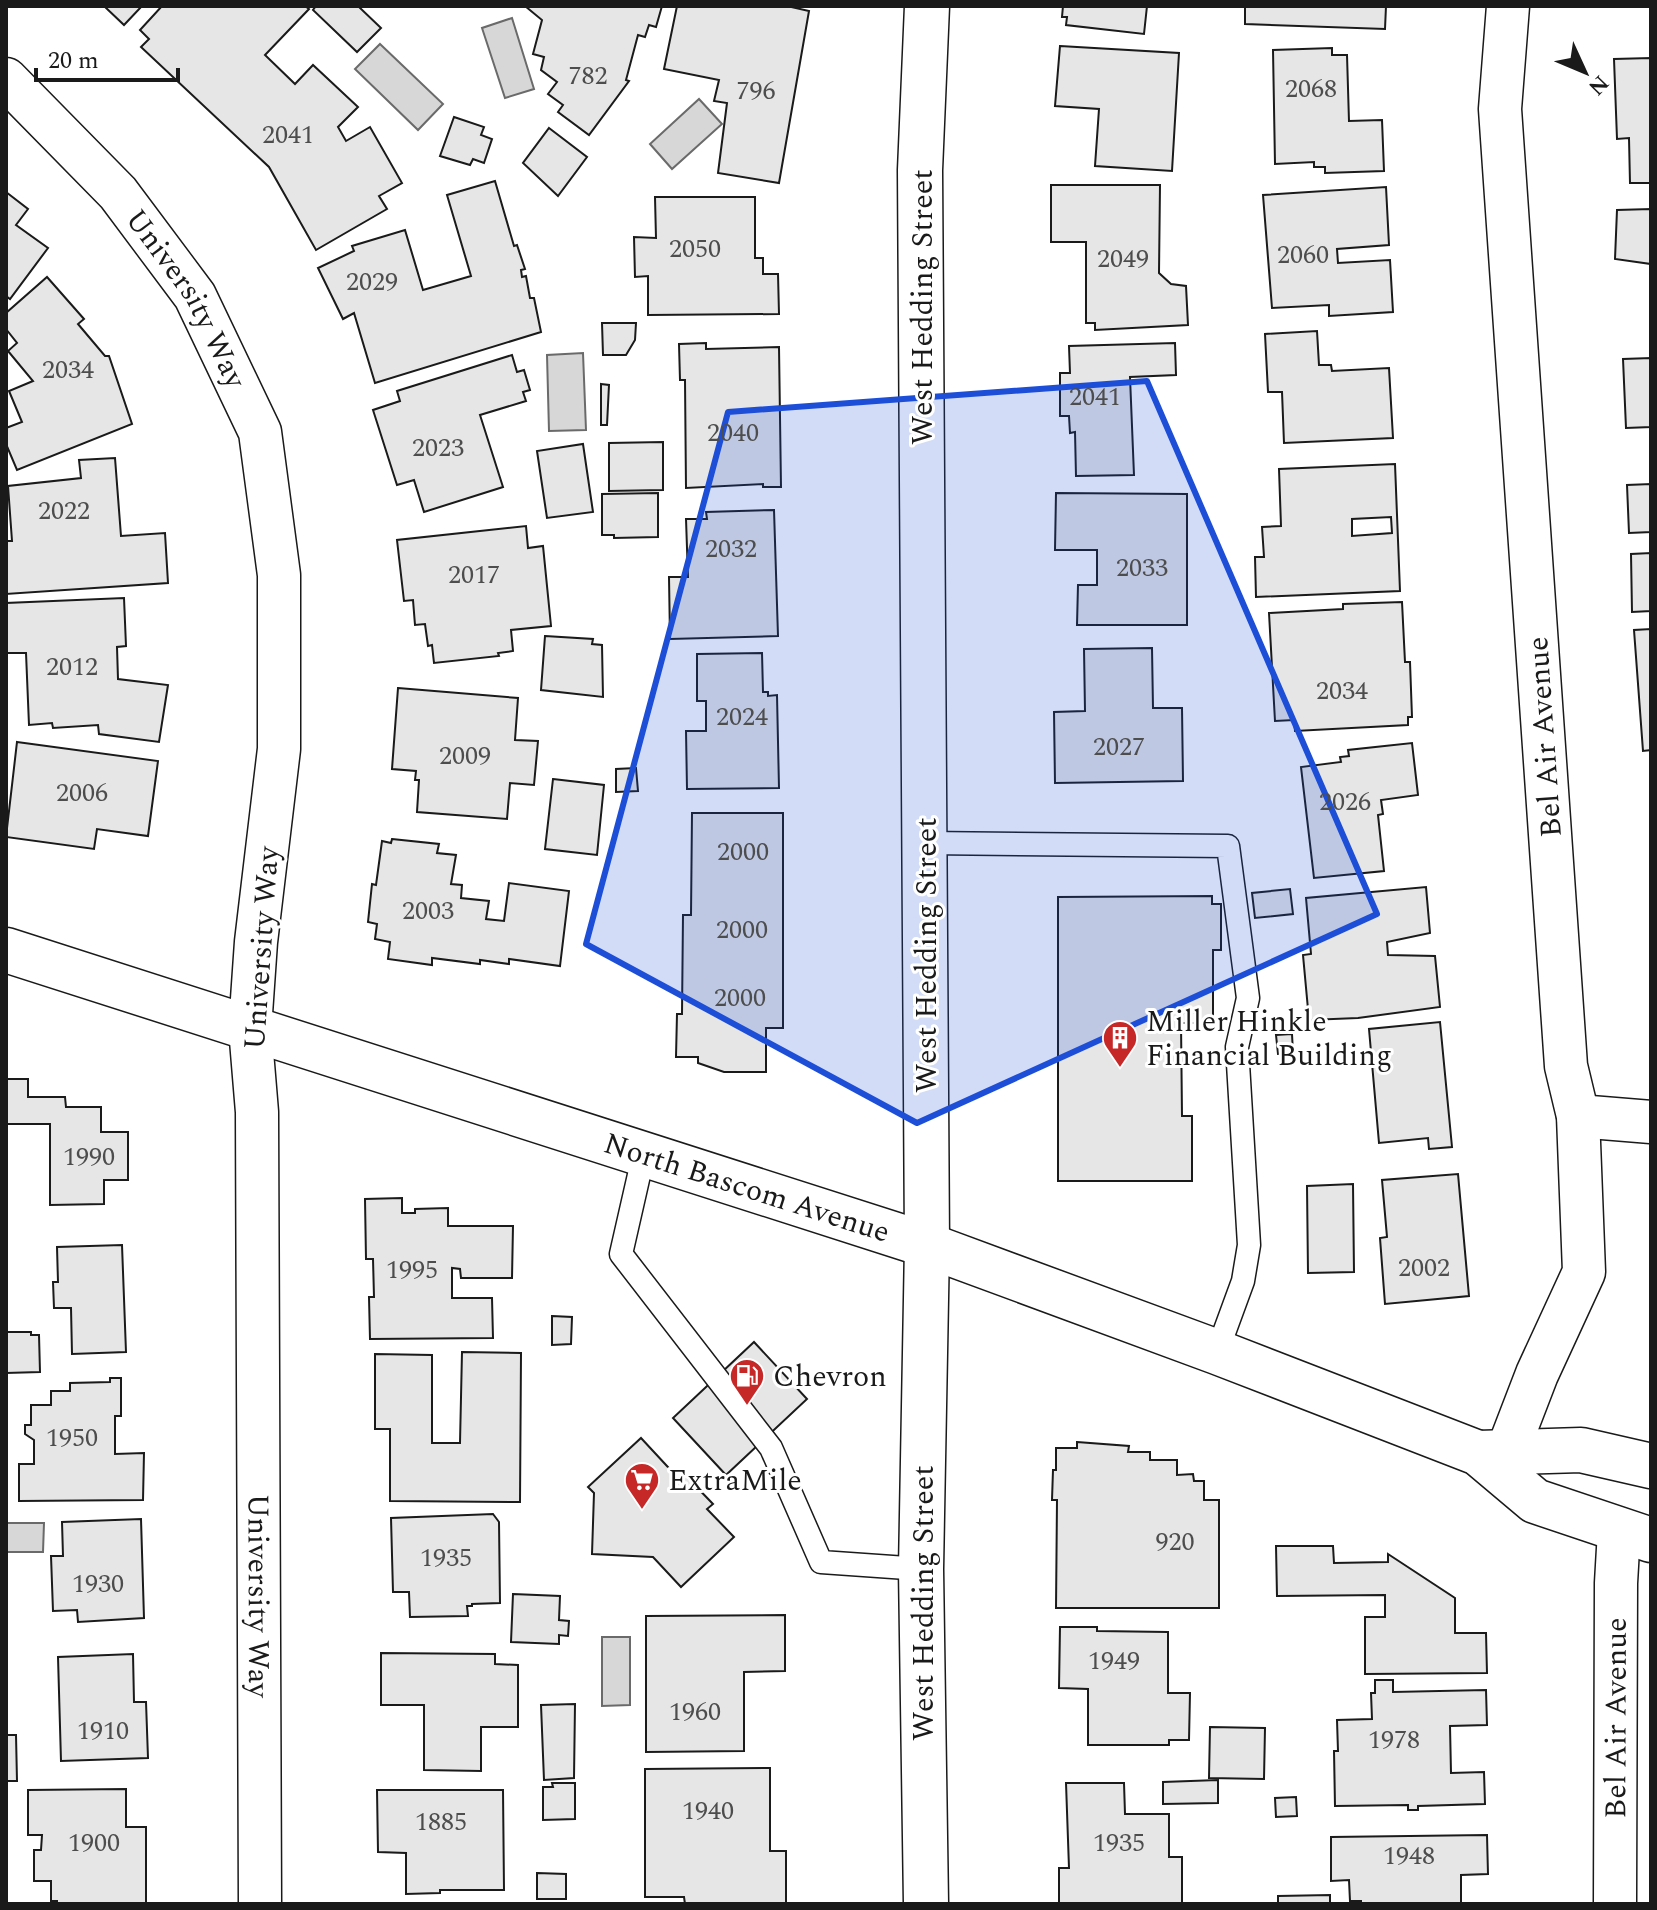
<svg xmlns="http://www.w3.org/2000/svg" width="1657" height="1910" font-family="Spectral,serif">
<rect width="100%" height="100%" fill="#fff"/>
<g fill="#d7d7d7" stroke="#6a6a6a" stroke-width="2">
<polygon points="512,18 534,89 505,98 482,28"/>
<polygon points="380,44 443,104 418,130 355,69"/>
<polygon points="699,99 722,124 672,169 650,144"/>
<polygon points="583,353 586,430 549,431 547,355"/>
<polygon points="6,1523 44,1523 43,1552 6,1552"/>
<polygon points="602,1637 630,1637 630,1705 602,1706"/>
</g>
<g fill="#e6e6e6" stroke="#1a1a1a" stroke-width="2" fill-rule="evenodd">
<polygon points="104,6 142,6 124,25"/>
<polygon points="162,6 305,6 309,9 265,55 295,84 313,65 358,107 338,127 346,141 370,127 402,183 379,196 387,209 316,250 269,167 141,47 149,39 140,30"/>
<polygon points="316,6 358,6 381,28 357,52 313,10"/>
<polygon points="662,6 656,27 649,25 645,37 638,35 626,80 629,81 589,135 558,112 563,105 548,94 557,82 541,70 544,57 533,54 542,20 525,6"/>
<polygon points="677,6 787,6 809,11 779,183 718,173 727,103 714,101 719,80 664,69"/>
<polygon points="1063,6 1147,6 1144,34 1066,25 1067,17 1062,17"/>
<polygon points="1245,6 1386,6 1385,29 1245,24"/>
<polygon points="1060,46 1179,53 1172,171 1095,166 1099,109 1055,106"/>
<polygon points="1332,48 1332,55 1347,55 1349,121 1382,120 1384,171 1325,173 1325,167 1314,167 1314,162 1275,164 1273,50"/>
<polygon points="1651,58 1651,183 1630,183 1629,138 1617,139 1614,59"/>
<polygon points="454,117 484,127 481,135 492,139 484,163 473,159 470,165 440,156"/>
<polygon points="549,128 587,157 558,196 523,163"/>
<polygon points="495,181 514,246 517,245 525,269 521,270 522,277 526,276 530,298 534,298 541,332 375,383 354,313 343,319 318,268 354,251 352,246 405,230 423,290 471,276 447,195"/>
<polygon points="1051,185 1160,185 1159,273 1171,284 1186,286 1188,325 1095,330 1095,323 1086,323 1086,242 1051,242"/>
<polygon points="1386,187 1389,245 1337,249 1338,263 1390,260 1393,312 1329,316 1329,305 1272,308 1263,195"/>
<polygon points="6,192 28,209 16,225 48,248 10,299 6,296"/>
<polygon points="655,197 755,197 755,258 763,258 763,274 778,274 779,314 648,315 648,276 635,277 634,237 656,238"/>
<polygon points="1651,209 1651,264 1615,259 1617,210"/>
<polygon points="47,277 84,319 78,324 105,356 109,356 132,424 17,470 6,444 6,428 22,422 9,391 33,381 8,351 17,343 6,329 6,313"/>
<polygon points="602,323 636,323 635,340 626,355 603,355"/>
<polygon points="1317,331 1319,365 1331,365 1332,371 1389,368 1393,438 1284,443 1282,392 1268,392 1265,334"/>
<polygon points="706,343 706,349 779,347 781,487 763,487 763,484 686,488 685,380 680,380 679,344"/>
<polygon points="1175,343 1176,375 1130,377 1134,475 1076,476 1075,432 1070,433 1069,416 1060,416 1060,373 1070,373 1069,346"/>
<polygon points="512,355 517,372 524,370 530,390 523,392 526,401 480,415 503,487 424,512 414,480 397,485 373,410 400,401 397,391"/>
<polygon points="1651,358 1651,427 1626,428 1623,359"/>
<polygon points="601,384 609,385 607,425 601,425"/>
<polygon points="663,442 663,490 609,491 609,443"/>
<polygon points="583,444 593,512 547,518 537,451"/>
<polygon points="115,458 121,536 165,533 168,583 6,594 6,541 12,541 8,486 81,478 79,460"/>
<path d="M1395,464L1400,591L1256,597L1255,557H1264L1262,527L1281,526L1279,469ZM1391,517L1392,533L1352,536V519Z"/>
<polygon points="1651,484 1651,532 1629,533 1627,485"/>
<polygon points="658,493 658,537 614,538 614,535 602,535 602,494"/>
<polygon points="1056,493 1187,494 1187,625 1077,625 1078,585 1097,585 1097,550 1055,550"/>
<polygon points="774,510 778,636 670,639 669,577 688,577 686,519 707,519 706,512"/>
<polygon points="526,526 528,548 543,546 551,626 511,630 513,651 498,653 499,656 434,663 432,645 428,646 425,624 415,625 413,600 404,601 397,540"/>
<polygon points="1651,553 1651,611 1632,612 1631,554"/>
<polygon points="124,598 126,646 117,647 118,679 168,685 159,742 99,734 98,725 53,728 52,723 29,725 26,653 6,653 6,603"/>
<polygon points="1402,602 1405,662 1410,662 1412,717 1408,717 1408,725 1295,731 1294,720 1275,721 1269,613 1343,609 1343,604"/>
<polygon points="1651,629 1651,750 1643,751 1634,630"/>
<polygon points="545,636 593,639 592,644 602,645 603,697 541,690"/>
<polygon points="1152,648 1153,708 1182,708 1183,781 1055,783 1054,712 1085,711 1084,649"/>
<polygon points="762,653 763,692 768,692 768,696 777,695 779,788 687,789 686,731 706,731 706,701 697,701 697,654"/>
<polygon points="398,688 518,698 515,740 538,741 534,785 510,783 507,819 417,812 419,780 415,780 416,771 392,769"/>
<polygon points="17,742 158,761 148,836 97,829 94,849 6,837"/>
<polygon points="1412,743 1418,795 1381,800 1383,814 1378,815 1384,871 1314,878 1301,767 1341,762 1340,757 1349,756 1348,750"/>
<polygon points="636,768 638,791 616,792 616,769"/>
<polygon points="553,779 604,785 597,855 545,849"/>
<polygon points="692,813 783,813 783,1028 766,1028 766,1072 724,1072 698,1063 698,1057 676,1057 677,1014 682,1014 683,915 691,915"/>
<polygon points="392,839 439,844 437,853 456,855 451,884 462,885 461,898 489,901 486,919 504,921 509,883 569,891 560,966 509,959 509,964 480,960 480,964 432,958 432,965 388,959 390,942 375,939 377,924 368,922 372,884 376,885 382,841 391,843"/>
<polygon points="1426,887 1430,933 1387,942 1388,955 1435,956 1440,1007 1358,1018 1309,1020 1303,955 1311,954 1306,898"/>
<polygon points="1290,889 1293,914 1255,918 1252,893"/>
<polygon points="1212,896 1212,904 1221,904 1221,950 1213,950 1213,1023 1181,1023 1182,1116 1192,1116 1192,1181 1058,1181 1058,897"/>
<polygon points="1440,1022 1452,1147 1429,1149 1428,1138 1379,1143 1369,1029"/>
<polygon points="1292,1034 1293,1053 1278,1054 1276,1035"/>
<polygon points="6,1079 28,1079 28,1097 65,1097 66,1107 101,1107 101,1132 128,1132 128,1180 104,1180 104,1204 50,1205 50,1124 6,1124"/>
<polygon points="1458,1174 1469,1296 1385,1304 1380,1238 1387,1237 1382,1180"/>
<polygon points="1353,1184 1354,1272 1308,1273 1307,1186"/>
<polygon points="402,1198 402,1213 415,1213 415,1209 448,1208 448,1226 513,1226 512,1278 461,1278 460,1269 452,1268 452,1298 492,1298 493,1338 370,1339 369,1297 374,1297 373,1259 366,1259 365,1199"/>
<polygon points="122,1245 126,1352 72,1354 71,1308 54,1308 53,1282 58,1282 57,1247"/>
<polygon points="552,1316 572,1317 571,1344 552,1345"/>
<polygon points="6,1332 31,1332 31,1335 39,1335 40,1372 6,1373"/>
<polygon points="754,1342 807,1399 726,1475 673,1418"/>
<polygon points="462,1352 521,1353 520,1502 390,1501 390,1429 375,1429 375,1354 432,1355 432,1443 460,1443"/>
<polygon points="110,1378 121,1378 121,1416 115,1416 115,1454 144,1453 143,1500 19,1501 19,1464 34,1464 34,1440 25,1434 25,1425 31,1425 31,1405 51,1405 51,1391 70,1391 70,1383 110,1382"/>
<polygon points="641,1438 679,1479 684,1474 713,1504 707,1509 734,1537 681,1587 653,1557 592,1554 594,1493 588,1487"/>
<polygon points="1077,1442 1129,1446 1128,1452 1150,1452 1150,1460 1177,1460 1177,1475 1193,1474 1194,1481 1204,1481 1204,1500 1219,1500 1219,1608 1056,1608 1057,1500 1052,1500 1053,1470 1056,1470 1056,1448 1077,1448"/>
<polygon points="493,1514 499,1522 500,1603 472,1604 472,1606 467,1606 468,1616 410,1617 409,1592 393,1592 391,1518"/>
<polygon points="141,1519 144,1618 78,1622 77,1610 53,1611 51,1556 63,1556 62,1522"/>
<polygon points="1276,1546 1333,1546 1334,1563 1388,1562 1388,1554 1455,1598 1455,1633 1486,1633 1487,1673 1365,1674 1365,1617 1385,1617 1385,1595 1277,1596"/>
<polygon points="513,1594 560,1596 559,1620 569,1621 568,1636 559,1635 559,1644 511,1642"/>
<polygon points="785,1615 785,1671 744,1672 744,1751 646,1752 646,1616"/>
<polygon points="1060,1627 1097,1627 1097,1631 1168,1632 1168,1693 1190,1693 1189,1740 1169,1740 1169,1745 1088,1745 1088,1689 1059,1688"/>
<polygon points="381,1653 495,1654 495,1664 518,1665 518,1727 481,1727 481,1771 424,1770 424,1705 381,1705"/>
<polygon points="133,1654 134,1702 146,1702 148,1758 61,1761 58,1657"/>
<polygon points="1375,1680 1393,1680 1393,1692 1486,1690 1487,1725 1450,1726 1451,1773 1484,1772 1485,1804 1418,1806 1418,1810 1408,1810 1408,1805 1335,1806 1334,1751 1338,1751 1337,1720 1372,1719 1371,1693 1375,1693"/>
<polygon points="575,1704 574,1778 544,1780 541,1705"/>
<polygon points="1210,1727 1265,1728 1264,1779 1209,1778"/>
<polygon points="6,1735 16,1735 17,1781 6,1781"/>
<polygon points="770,1768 770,1851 786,1851 786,1904 685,1904 684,1897 645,1897 645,1769"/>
<polygon points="1218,1780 1218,1803 1163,1804 1163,1782"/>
<polygon points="552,1783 575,1783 575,1819 543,1820 543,1787 553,1787"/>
<polygon points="1066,1783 1124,1783 1125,1814 1169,1814 1169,1857 1182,1857 1182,1904 1059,1904 1059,1868 1069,1868"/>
<polygon points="126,1789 126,1827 146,1827 146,1904 57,1904 57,1901 51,1901 51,1881 34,1881 34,1850 41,1850 42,1835 28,1835 28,1790"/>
<polygon points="377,1790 503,1790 504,1890 440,1890 440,1893 406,1894 406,1853 378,1852"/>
<polygon points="1296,1797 1297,1816 1276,1817 1275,1798"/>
<polygon points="1487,1835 1488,1874 1461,1875 1461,1904 1361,1904 1361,1901 1350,1901 1349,1880 1331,1881 1331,1837"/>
<polygon points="537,1873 566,1874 566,1899 537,1899"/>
<polygon points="1330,1895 1330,1904 1278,1904 1278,1896"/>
</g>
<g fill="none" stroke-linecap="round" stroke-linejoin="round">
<defs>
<g id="lane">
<polyline points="926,843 1228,846 1248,998 1237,1047 1249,1245 1243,1281 1217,1352"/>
<polyline points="644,1153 621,1254 771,1448 821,1562 921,1569"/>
</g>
<g id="street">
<path id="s1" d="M6,79L118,193L195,296L260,432L279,575V749L256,942L250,1028L257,1112L260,1904"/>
<polyline points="1578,1116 1651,1122"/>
<polyline points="1507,1452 1537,1374 1584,1272 1578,1116 1566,1066 1500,109 1508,6"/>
<path id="s2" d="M1615,1904L1616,1583L1619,1531"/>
</g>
<polyline id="secondary" points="926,1904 921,1569 927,1245 920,170 927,6"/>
<g id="primary">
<path id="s3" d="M6,950L927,1245L1217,1352L1478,1453L1535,1501L1651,1540"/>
<polyline points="1478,1453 1581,1450 1651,1466"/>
</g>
</defs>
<use href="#lane" stroke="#1a1a1a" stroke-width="25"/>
<use href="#street" stroke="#1a1a1a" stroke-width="45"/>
<use href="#secondary" stroke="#1a1a1a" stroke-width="47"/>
<use href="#primary" stroke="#1a1a1a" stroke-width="47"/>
<use href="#lane" stroke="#fff" stroke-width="22"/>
<use href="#street" stroke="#fff" stroke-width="42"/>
<use href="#secondary" stroke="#fff" stroke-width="44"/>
<use href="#primary" stroke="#fff" stroke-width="44"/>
</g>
<path fill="#1d4ed8" fill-opacity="0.2" stroke="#1d4ed8" stroke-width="6" stroke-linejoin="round" d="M1147,381L1377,914L917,1123L586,944L728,412Z"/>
<defs>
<symbol id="building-pin" viewBox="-11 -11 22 30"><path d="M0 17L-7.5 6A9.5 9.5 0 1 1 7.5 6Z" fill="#c62828" stroke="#fff"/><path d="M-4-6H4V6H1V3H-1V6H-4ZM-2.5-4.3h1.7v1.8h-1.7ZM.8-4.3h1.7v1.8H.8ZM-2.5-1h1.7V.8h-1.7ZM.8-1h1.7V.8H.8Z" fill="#fff"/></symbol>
<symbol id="fuel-pin" viewBox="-11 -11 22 30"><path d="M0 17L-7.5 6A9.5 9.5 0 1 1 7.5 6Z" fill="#c62828" stroke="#fff"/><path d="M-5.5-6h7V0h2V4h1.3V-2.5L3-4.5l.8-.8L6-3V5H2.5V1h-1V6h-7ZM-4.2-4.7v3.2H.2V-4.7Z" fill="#fff"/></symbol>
<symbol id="supermarket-pin" viewBox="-11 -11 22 30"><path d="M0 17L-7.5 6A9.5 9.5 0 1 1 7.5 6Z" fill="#c62828" stroke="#fff"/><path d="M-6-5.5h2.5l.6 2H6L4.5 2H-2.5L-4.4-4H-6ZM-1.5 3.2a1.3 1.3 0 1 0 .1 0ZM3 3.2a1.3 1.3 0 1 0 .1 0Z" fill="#fff"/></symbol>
</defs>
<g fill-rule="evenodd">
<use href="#building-pin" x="1100" y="1018" width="40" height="54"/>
<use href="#fuel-pin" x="727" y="1356" width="40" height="54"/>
<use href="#supermarket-pin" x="622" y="1460" width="40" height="54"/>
</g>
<g text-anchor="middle" stroke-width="6" stroke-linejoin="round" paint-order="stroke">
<g font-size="26" fill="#4d4d4d">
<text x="588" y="84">782</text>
<text x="1311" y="97">2068</text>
<text x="756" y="99">796</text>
<text x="288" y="143">2041</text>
<text x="695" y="257">2050</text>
<text x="1303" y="263">2060</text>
<text x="1123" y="267">2049</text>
<text x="372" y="290">2029</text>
<text x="68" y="378">2034</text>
<text x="1095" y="405">2041</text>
<text x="733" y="441">2040</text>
<text x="438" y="456">2023</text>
<text x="64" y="519">2022</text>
<text x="731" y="557">2032</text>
<text x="1142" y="576">2033</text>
<text x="474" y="583">2017</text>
<text x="72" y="675">2012</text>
<text x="1342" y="699">2034</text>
<text x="742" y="725">2024</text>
<text x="1119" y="755">2027</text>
<text x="465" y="764">2009</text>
<text x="82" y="801">2006</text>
<text x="1345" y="810">2026</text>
<text x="743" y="860">2000</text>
<text x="428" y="919">2003</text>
<text x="742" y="938">2000</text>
<text x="740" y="1006">2000</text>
<text x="89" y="1165">1990</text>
<text x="1424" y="1276">2002</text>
<text x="412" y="1278">1995</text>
<text x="72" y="1446">1950</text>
<text x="1175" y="1550">920</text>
<text x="446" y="1566">1935</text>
<text x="98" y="1592">1930</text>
<text x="1114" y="1669">1949</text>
<text x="695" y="1720">1960</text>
<text x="103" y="1739">1910</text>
<text x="1394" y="1748">1978</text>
<text x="708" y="1819">1940</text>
<text x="441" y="1830">1885</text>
<text x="94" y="1851">1900</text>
<text x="1119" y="1851">1935</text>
<text x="1409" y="1864">1948</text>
</g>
<g font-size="30" fill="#1a1a1a" stroke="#fff">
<text dy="10" stroke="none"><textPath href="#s1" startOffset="286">University Way</textPath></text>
<text transform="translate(922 307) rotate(-90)" y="10">West Hedding Street</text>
<text transform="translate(1544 737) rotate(-94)" y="10">Bel Air Avenue</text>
<text transform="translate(261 948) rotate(-86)" y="10">University Way</text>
<text transform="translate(926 955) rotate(-90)" y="10">West Hedding Street</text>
<text dy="10" stroke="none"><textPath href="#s3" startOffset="778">North Bascom Avenue</textPath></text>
<text dy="10" stroke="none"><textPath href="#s1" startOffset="1606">University Way</textPath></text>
<text transform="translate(923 1603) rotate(-90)" y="10">West Hedding Street</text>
<text dy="10" stroke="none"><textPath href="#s2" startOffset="186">Bel Air Avenue</textPath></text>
</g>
<g font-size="30" fill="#1a1a1a" stroke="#fff" text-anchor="start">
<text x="1146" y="1031">Miller Hinkle<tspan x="1146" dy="34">Financial Building</tspan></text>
<text x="773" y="1386">Chevron</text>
<text x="668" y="1490">ExtraMile</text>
</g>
</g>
<rect width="1657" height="1910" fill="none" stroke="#1a1a1a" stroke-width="16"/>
<g transform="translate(1585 72) rotate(134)" stroke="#ffffff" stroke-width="6" paint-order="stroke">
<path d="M0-6L14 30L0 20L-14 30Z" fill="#1a1a1a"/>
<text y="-12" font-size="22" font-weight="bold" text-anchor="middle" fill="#1a1a1a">N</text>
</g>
<path d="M36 68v12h142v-12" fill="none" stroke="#1a1a1a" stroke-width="4"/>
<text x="48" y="68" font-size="24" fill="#1a1a1a" stroke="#ffffff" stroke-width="6" paint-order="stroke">20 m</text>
</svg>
